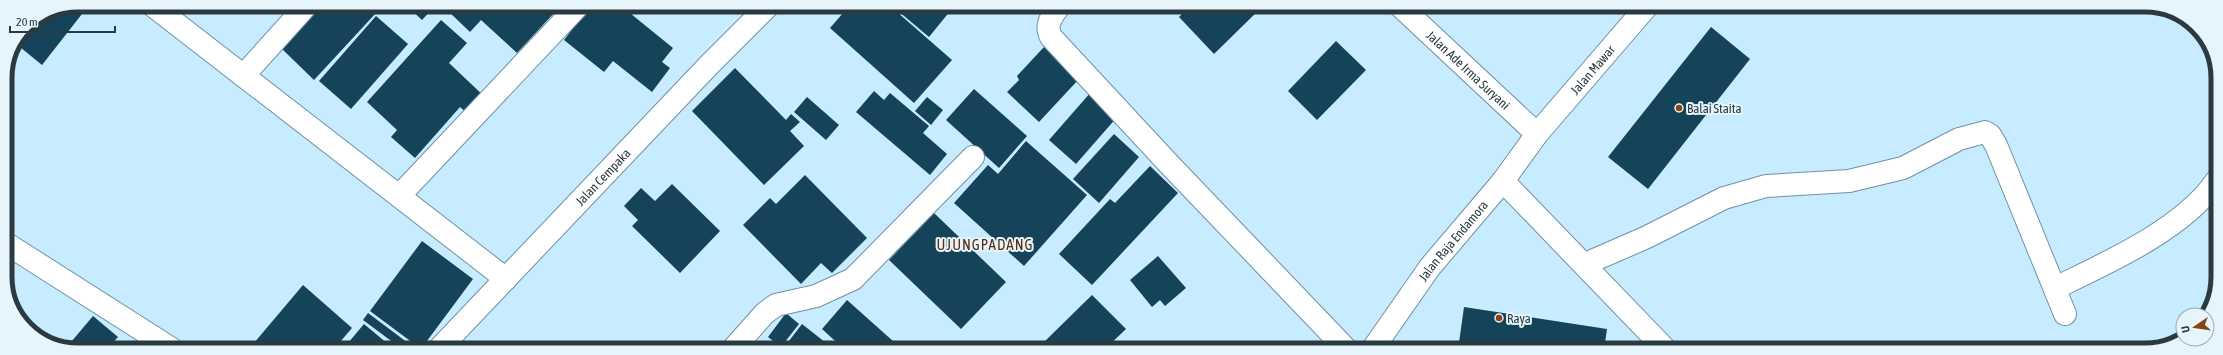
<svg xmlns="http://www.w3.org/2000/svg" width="2223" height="355" font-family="'Asap Condensed',sans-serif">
<rect width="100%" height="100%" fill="#c7ebff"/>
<g fill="#154359">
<polygon points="78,5 89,5 42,65 15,43 27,26 50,10"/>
<polygon points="320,5 367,5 376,13 314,80 280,47"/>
<polygon points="406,5 436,5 422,20"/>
<polygon points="453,5 548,5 555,12 517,53 481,20 470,32 448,11"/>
<polygon points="591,5 620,5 673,48 662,62 670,68 652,92 613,61 604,72 564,40"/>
<polygon points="850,5 889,5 952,60 914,103 830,28"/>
<polygon points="891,5 955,5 929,37"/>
<polygon points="1191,5 1264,5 1214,54 1179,17"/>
<polygon points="376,16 408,44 351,109 319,81"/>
<polygon points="441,20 467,43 449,63 486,98 470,116 460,107 415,158 391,137 397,130 367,102"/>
<polygon points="1711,27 1750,59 1648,189 1608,157"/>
<polygon points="1336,41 1366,70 1317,120 1288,91"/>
<polygon points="1044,47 1079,79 1039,122 1007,92 1019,80 1017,76"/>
<polygon points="735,68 786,120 791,114 800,122 790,131 804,146 764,185 692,111"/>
<polygon points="974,89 1027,136 999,168 946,120"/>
<polygon points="874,91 884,100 890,93 929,126 923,133 947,154 930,175 856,112"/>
<polygon points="1091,92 1118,116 1076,164 1049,140"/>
<polygon points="807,97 839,125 826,140 794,112"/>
<polygon points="927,97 943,110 931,125 915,111"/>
<polygon points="1114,134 1139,157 1099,203 1073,179"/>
<polygon points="1026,141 1087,195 1024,266 954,203 988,165 998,174"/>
<polygon points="1150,166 1178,193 1092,285 1059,254 1110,199 1115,203"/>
<polygon points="805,175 867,238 832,273 821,263 801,284 743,225 770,198 776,204"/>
<polygon points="672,184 720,231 680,273 632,226 638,220 624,206 641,188 655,201"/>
<polygon points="934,213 1006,282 961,329 889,260"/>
<polygon points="422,241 473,279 421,349 370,311"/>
<polygon points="1158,256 1186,288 1165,306 1160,300 1152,307 1130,280"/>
<polygon points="303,285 352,328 334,349 249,349"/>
<polygon points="1092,295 1126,329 1104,350 1046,350 1041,345"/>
<polygon points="847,300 903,350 845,350 822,329"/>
<polygon points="1464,307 1607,329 1604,350 1458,350"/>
<polygon points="368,313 416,349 402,349 363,320"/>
<polygon points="786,313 799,324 781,347 768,337"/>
<polygon points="93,316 118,337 107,349 66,348"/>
<polygon points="364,324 394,349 343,349"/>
<polygon points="802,324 835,350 782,350"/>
</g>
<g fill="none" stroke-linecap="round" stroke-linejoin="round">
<defs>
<g id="minor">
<polyline points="152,5 506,279"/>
<path d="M1060,5C1053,15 1044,24 1051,37L1168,163L1347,350"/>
<path id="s1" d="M1399,5L1537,134"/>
<polyline points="243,76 307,5"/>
<polyline points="1503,181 1666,350"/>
<polyline points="399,196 579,5"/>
<polyline points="7,244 172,349"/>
<polyline points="1585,264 1647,237 1724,198 1766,186 1849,181 1903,168 1959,139 1985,132 1990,135 1996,145 2065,314"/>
<path d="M2055,288C2107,263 2184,229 2217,180"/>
<path id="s2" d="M438,350L709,65L769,5"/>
<polyline points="732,350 765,313 776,305 816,296 853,279 973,157"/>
<path id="s3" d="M1372,350L1430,267L1503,181L1537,134L1648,5"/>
</g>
</defs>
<use href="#minor" stroke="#7091a3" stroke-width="24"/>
<use href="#minor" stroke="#fff" stroke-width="22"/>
</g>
<g fill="#874514" stroke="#e6f5fc" stroke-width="1.5">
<circle cx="1679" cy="108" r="4"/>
<circle cx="1499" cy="318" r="4"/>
</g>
<g text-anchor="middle" stroke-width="4" stroke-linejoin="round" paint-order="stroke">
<g font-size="13" fill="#2b3941" stroke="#e6f5fc">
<text dy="5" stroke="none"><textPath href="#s1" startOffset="95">Jalan Ade Irma Suryani</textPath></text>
<text dy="5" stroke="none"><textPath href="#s3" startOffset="357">Jalan Mawar</textPath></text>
<text dy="5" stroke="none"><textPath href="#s2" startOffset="239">Jalan Cempaka</textPath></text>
<text dy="5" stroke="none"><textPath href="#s3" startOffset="136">Jalan Raja Endamora</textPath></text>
</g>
<g font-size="13" fill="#2b3941" stroke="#e6f5fc" text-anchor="start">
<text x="1687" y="113">Balai Staita</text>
<text x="1507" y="323">Raya</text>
</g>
<g font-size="15" letter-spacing="1" fill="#5b2d0c" stroke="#e6f5fc">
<text x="985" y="250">UJUNGPADANG</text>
</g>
</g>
<path d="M0 0H2223V355H0ZM78 12H2145A66 66 0 0 1 2211 78V277A66 66 0 0 1 2145 343H78A66 66 0 0 1 12 277V78A66 66 0 0 1 78 12Z" fill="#e6f5fc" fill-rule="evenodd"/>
<path fill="none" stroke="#2b3941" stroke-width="5" d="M78 12H2145A66 66 0 0 1 2211 78V277A66 66 0 0 1 2145 343H78A66 66 0 0 1 12 277V78A66 66 0 0 1 78 12Z"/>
<g transform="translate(2195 327) rotate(257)"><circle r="19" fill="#e6f5fc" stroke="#9baab1"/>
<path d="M0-3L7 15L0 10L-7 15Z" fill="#874514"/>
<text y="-6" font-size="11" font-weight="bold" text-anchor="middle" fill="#2b3941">U</text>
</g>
<path d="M10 26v6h105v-6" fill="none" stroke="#2b3941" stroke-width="2"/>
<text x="16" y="26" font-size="12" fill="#2b3941" stroke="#e6f5fc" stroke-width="3" paint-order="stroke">20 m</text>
</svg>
